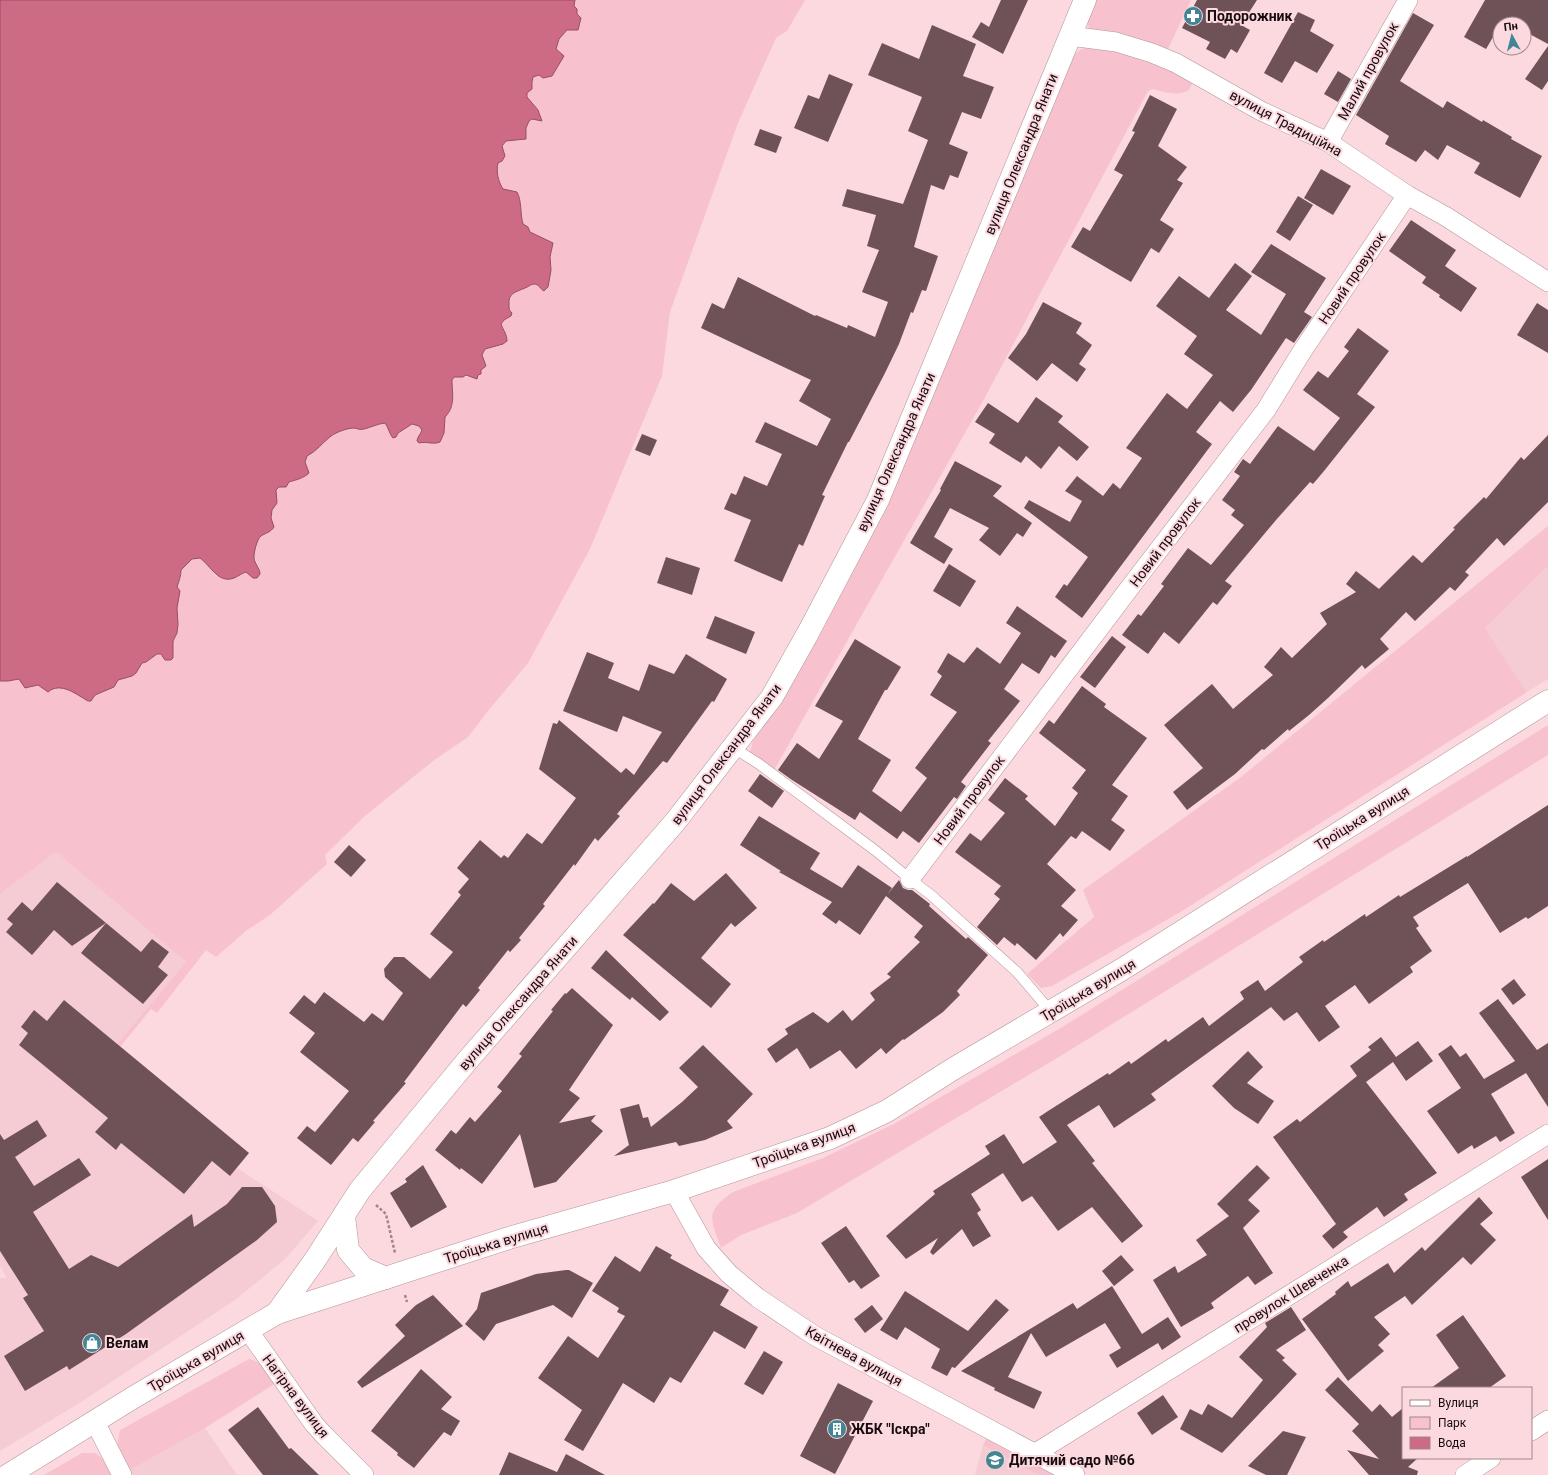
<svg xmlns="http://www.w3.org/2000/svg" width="1548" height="1475" font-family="Roboto,sans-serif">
<rect width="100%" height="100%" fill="#fbd9df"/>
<g fill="#f5cbd4">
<polygon points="1548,566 1548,679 1527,692 1485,628"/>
<polygon points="56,852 186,962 117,1044 249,1153 237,1168 318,1221 285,1259 235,1300 81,1402 0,1451 0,1278 7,1278 0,1266 0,894"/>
<polygon points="205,1428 237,1475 132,1475 130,1470"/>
<polygon points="983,1445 1038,1475 975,1475"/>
</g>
<g fill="#f7c2cd">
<path d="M575,0H805L787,31L776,38L738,123L670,312L662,376L590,549L528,663L488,711L468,737L433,761L365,816L325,855L327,864L270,915L247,930L216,957L206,950L157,1013L151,1009L120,1047L117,1044L186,962L56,852L0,894V681H8L19,679L22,682L23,686L29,688C37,683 39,686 46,691C51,692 55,688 61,688C73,689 80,699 91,701L95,695L114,687L118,680L132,675L142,663L146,662L158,654L171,660L173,658V641L177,633L178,624L177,608L180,591L177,587L181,576V570L192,559L200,558L206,563L216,576L234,578L246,572L253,578L260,569L254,556L258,540L261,537L268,533C269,530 272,525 272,521C272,519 271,517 271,515C274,504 278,503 276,490L279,487H284C292,480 303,480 309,473L305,462L307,455C317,452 322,442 331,436C337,432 347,428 355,428C359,429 361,430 364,429C372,427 377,424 385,423L388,427L390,435L396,437C400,428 410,423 419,426L422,430L420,436L425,442L435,444L445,424V417L453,405L452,380L454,377C462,376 474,378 481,375C481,368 482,354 485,349L503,344L507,341C507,334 503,330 501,324L504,320L511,316C509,310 507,302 510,297C511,293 531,284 535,284C538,284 540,288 542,290H546L548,287L551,270L550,257L553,243C539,236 521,231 520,212C520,205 520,198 518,192L503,189C490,167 503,164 502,146L506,141L524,140L527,137L526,128L529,121L537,119L541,121C544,110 528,103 527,93L532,86L533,77L539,75L544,78L552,76L555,68L563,58L556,49C559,33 565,31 579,27L581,18L577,14V9L574,6Z"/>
<path d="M1093,0H1191L1168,49L1091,32C1084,21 1088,12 1093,0Z"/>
<path d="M1090,46L1150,58L1190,82L1192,84L1189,90C1177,97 1165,92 1153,89L1148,91L983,401L773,772L750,752L753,741L779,703L818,639L888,505L1070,58L1080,50Z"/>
<polygon points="1548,526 1548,566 1485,628 1527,692 1182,911 1052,986 1041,988 1027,974 1094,917 1083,890 1241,777"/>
<path d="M1548,725V755L1062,1055L797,1213L741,1235L721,1248C710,1218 705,1211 733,1192L823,1158L894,1124L1059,1029Z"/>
<path d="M249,1359C263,1362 268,1372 276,1383L205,1428L130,1470L117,1446L120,1430Z"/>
<polygon points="987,1438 1059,1475 1038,1475 983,1445"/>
<polygon points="82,1453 95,1453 103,1459 111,1475 44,1475"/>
</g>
<path fill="#cd6b85" stroke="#964e62" d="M0,0H575L574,6L577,9V14L581,18L578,30H567L559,39L556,49L564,56L552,76L543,78L539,75L533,77L532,82V89L527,93V97L538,110L542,121L532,119L529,121L526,128V139L506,141L502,146L505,156L502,161L498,163C496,172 498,181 503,189L517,192C522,201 520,214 523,224L528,227L530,232L553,243L550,257L551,270L548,287L544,291C540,289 539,284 534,284C531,284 528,287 525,288C516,292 508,293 509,304C509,309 509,310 512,313L511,316L504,320L501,324C503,330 507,334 507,341L503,344L485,349L482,355L486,366L481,370V374L478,375L477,379L466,375L463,377H454L452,380C452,393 456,406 445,417L444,433L440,442C433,445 427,441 419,443L417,441C417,437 421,434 422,430L419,426L412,424L398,433L396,437L393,438C389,434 389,428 385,423C377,424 372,427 364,429C360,430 358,429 355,428C347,428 337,432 331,436C322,443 317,451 307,456L305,462L309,473C304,478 296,480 289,482L286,487H279L276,490L277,503L272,510L271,518L274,527C271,532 266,533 261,536C257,539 254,552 254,557C254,563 260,568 260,574L257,578H253L246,572C242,573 239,576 234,578C218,584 211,566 200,558L192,559L181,570C181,576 179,581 177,587L180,591L177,608L178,624L177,633L173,641V658L171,660H165L161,654H157L146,662L142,663L136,673L132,676L118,680L114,687L95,695L91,701H88C77,695 61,681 48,692L38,685L25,688L19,679L8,681H0Z"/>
<g fill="#6f5258">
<polygon points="1001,0 1028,0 1003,54 972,37 981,22 989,27"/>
<polygon points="1197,0 1257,0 1241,25 1250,30 1237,53 1231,49 1225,59 1206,49 1210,42 1182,28"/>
<polygon points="1485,0 1548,0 1548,44 1524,31 1524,24 1510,24 1503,20 1486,49 1464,37"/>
<polygon points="1298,12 1315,20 1310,31 1334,45 1317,73 1295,61 1282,83 1264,73"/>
<polygon points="1413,13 1434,25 1400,81 1443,108 1447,101 1482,122 1483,120 1512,137 1511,139 1542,156 1520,198 1474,173 1480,163 1447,145 1438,160 1425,150 1416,162 1385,144 1389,136 1356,115"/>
<polygon points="932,25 976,44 963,76 994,87 981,119 962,112 949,144 968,152 958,178 950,175 944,190 931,185 914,247 938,256 926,291 922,290 913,313 911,312 899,344 885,373 849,442 848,442 822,495 825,496 813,523 803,546 799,544 782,582 734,561 751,520 724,509 731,493 736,495 744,476 767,486 782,454 755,442 765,422 817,446 831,419 799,401 811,380 701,328 712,303 724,309 738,277 815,316 816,315 847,328 848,325 875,337 888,302 862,292 879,250 867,246 876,215 842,206 847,189 903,204 928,140 908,131 922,97 868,75 882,43 919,59"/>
<polygon points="1548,46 1548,81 1542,90 1525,79"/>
<polygon points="1338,71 1351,79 1338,102 1324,94"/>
<polygon points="829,74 853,84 828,142 794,128 808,95 819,99"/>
<polygon points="1150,95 1177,109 1158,146 1187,167 1177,180 1183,183 1160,220 1174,229 1159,253 1151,248 1131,282 1071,247 1083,227 1090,231 1123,175 1114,170 1135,132 1132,131"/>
<polygon points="760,129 782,137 776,153 754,145"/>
<polygon points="1321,169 1351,186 1333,215 1304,198"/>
<polygon points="1298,196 1313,205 1290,241 1276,232"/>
<polygon points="1411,220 1456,250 1445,266 1477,288 1461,312 1439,297 1440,295 1422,283 1426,277 1389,251"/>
<polygon points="1271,244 1326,278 1304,312 1312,317 1294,343 1286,338 1251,390 1233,412 1220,401 1196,432 1212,444 1082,618 1055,597 1064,584 1067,586 1088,557 1024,508 1029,500 1070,522 1082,501 1065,491 1077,476 1103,496 1113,483 1120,489 1142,458 1126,448 1167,393 1187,409 1213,375 1184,354 1197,336 1156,306 1179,276 1209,298 1235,263 1252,276 1226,310 1261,335 1286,294 1251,272"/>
<polygon points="1043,302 1082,323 1076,333 1092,345 1079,364 1086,369 1077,382 1052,363 1037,381 1008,358 1026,334"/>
<polygon points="1537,303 1548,310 1548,353 1517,335"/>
<polygon points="1358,328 1389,351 1357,394 1375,407 1324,471 1313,484 1310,482 1276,520 1225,581 1232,586 1217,605 1213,602 1179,644 1164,632 1148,654 1122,635 1138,614 1141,616 1164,586 1161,584 1188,548 1211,565 1244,525 1231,515 1235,510 1222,500 1240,476 1234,472 1243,459 1250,464 1278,426 1314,451 1340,418 1303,390 1318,371 1328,378 1349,351 1344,347"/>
<polygon points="1036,397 1063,416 1058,422 1089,447 1077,461 1059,446 1041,469 1026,456 1021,463 989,443 995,434 975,422 988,403 1018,423"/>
<polygon points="642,434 657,440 650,456 635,450"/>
<polygon points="1548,435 1548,502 1504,546 1497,538 1465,572 1469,575 1455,591 1450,587 1415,621 1406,612 1380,639 1389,649 1365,669 1362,665 1328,698 1309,715 1289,731 1288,729 1264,750 1262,749 1235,774 1187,810 1173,792 1203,768 1164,725 1212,684 1233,709 1273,675 1264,667 1281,647 1292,658 1327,624 1320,613 1356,592 1346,584 1356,571 1379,589 1413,555 1422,563 1455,529 1453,528 1484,497 1486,499 1521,457 1524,460"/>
<polygon points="955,461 1002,486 993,496 1032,523 1023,537 1017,533 1000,556 979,540 989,528 950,508 934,537 953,549 944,564 910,543 941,490 940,489"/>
<polygon points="666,557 700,568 692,595 657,583"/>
<polygon points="949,564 976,581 960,607 933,591"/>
<polygon points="1017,606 1067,641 1055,658 1051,655 1039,674 1022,663 1004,689 1020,701 988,741 991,743 961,782 966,786 957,799 954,797 919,843 903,831 897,839 860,812 855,820 792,780 778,770 797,743 819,759 843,721 815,706 855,639 901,667 887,690 885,690 858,739 891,760 872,791 901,812 927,778 915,768 957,712 930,695 942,676 937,672 948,653 964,663 977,647 1000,664 1021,633 1006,623"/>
<polygon points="715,616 755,632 746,654 706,638"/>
<polygon points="1112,636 1126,647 1095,688 1080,677"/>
<polygon points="587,652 614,663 608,678 639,691 649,664 674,674 686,654 727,679 714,702 712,701 667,763 663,761 617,814 620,816 598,841 595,838 575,866 574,864 543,904 545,906 519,938 521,940 510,952 508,950 478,988 480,990 466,1007 463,1004 404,1082 406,1083 373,1121 375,1122 358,1142 353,1138 331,1165 297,1138 307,1126 315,1132 349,1091 300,1052 315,1033 289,1013 304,995 315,1004 324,992 364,1022 372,1013 383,1021 403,993 385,977 384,969 394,957 404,957 430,979 453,952 430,934 461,895 458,892 469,879 457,868 480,840 501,858 504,855 508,858 527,833 542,844 576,798 539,769 553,723 557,724 559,720 621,773 626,768 634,775 662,732 623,716 617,732 563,711"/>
<polygon points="1082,686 1106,704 1104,707 1147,738 1112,785 1128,796 1111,820 1125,830 1110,851 1082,831 1076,839 1071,836 1047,864 1076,890 1061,906 1078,920 1063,937 1060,933 1036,960 1017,943 1015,946 1004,937 997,945 977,927 1000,899 994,894 1001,886 955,852 970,833 981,841 1005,813 988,800 1005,778 1028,796 1025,799 1055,826 1078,793 1072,788 1086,770 1039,733 1049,720 1054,724"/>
<polygon points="760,774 784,791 772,808 748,791"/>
<polygon points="1548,805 1548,906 1528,919 1526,917 1500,933 1468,883 1413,917 1419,926 1416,928 1432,951 1410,967 1413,972 1369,1004 1355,985 1325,1006 1340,1027 1319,1042 1297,1012 1284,1021 1271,1007 1151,1094 1156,1100 1114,1128 1099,1105 1067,1125 1095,1161 1092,1163 1143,1226 1122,1243 1092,1207 1058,1231 1032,1196 1022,1202 1003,1173 971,1194 981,1210 977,1213 991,1236 973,1247 962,1229 933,1255 930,1252 938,1238 906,1259 886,1236 935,1194 933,1191 990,1154 985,1146 1004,1134 1023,1164 1057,1142 1039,1117 1048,1111 1108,1073 1109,1075 1129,1061 1131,1064 1166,1039 1168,1042 1203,1017 1209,1026 1244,999 1240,992 1258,980 1265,991 1303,962 1299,957 1323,940 1324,942 1365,914 1366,917 1399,895 1400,897 1467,856 1467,857"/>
<polygon points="759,816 820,853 810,869 842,888 858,865 892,888 887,895 899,880 903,888 908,890 912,890 930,904 929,906 966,939 968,937 988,955 957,991 960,995 943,1012 904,1040 903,1039 886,1054 881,1048 856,1069 840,1050 810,1069 797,1048 776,1063 767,1049 788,1034 785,1029 813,1012 828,1023 843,1010 852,1021 875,1000 870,993 891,977 887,974 920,942 914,937 923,926 886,896 860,935 839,920 836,924 822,914 832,902 779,872 781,871 740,845"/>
<polygon points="349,845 366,860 351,877 334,862"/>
<polygon points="726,873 757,908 735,927 731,923 701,958 731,984 711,1008 623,935 653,903 654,904 671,883 694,901"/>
<polygon points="57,882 106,923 72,946 54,930 32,955 6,932 13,924 7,919 22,902 32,911"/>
<polygon points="106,923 141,952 152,939 169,952 158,967 168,975 143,1004 81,953"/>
<polygon points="606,950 669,1012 660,1021 632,997 630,1000 591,968"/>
<polygon points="1514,979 1526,995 1513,1005 1501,989"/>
<polygon points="572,988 613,1025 569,1090 580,1098 559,1123 596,1115 591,1121 603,1131 556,1182 534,1188 520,1134 482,1184 461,1168 460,1170 435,1150 451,1130 456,1134 470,1117 475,1122 502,1091 497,1087 522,1056 519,1054 553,1011 551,1010 565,993 566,994"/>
<polygon points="1498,999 1537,1050 1548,1043 1548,1107 1526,1073 1491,1094 1515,1133 1500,1142 1496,1136 1474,1149 1472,1145 1458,1154 1427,1111 1461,1088 1438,1054 1451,1045 1460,1057 1466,1053 1484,1079 1515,1061 1479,1013"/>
<polygon points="64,1000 249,1153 230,1176 212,1161 184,1194 121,1143 116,1150 95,1132 108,1118 19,1045 28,1033 21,1027 34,1010 47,1021"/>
<polygon points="1381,1037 1396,1057 1418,1041 1433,1061 1406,1081 1393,1062 1366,1082 1437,1173 1404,1194 1408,1200 1384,1217 1377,1207 1343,1232 1348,1237 1333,1249 1322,1236 1336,1224 1273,1137 1297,1119 1300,1122 1357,1076 1350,1066 1371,1050 1368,1047"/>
<polygon points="703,1045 753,1094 727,1121 733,1128 705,1140 679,1146 676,1142 614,1156 629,1145 620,1109 639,1104 643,1118 648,1117 651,1127 682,1102 698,1087 679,1068"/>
<polygon points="1248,1051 1263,1067 1247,1083 1274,1101 1258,1124 1234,1108 1212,1086"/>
<polygon points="37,1120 47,1136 15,1157 34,1186 79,1158 91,1175 33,1212 69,1269 91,1255 118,1267 192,1214 194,1227 227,1204 242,1187 262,1187 275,1206 277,1222 257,1240 126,1334 69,1370 67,1366 25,1391 4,1356 44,1331 23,1298 28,1295 0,1251 0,1134 4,1140"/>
<polygon points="1548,1159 1548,1220 1521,1177"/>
<polygon points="423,1165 447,1207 411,1228 390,1193 407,1182 405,1179"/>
<polygon points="1257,1165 1270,1178 1248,1200 1260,1211 1243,1228 1273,1273 1255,1285 1248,1276 1211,1303 1214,1308 1181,1327 1153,1280 1175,1266 1178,1273 1207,1255 1196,1240 1229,1216 1217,1204"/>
<polygon points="1479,1197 1493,1213 1480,1224 1496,1240 1471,1265 1463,1257 1412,1305 1405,1296 1374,1317 1390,1334 1378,1345 1384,1351 1348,1381 1302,1319 1336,1294 1335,1292 1348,1281 1351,1287 1388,1263 1394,1273 1422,1247 1425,1251"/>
<polygon points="846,1226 880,1276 861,1289 854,1280 849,1283 821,1243"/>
<polygon points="656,1246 672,1255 670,1258 729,1290 720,1305 758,1327 745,1349 714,1331 681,1383 670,1377 654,1403 623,1383 583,1451 564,1440 582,1410 538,1378 568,1336 598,1358 625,1316 617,1312 619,1308 592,1291 615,1256 640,1272"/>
<polygon points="1121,1255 1134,1270 1114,1286 1102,1271"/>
<polygon points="566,1270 569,1270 593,1283 572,1318 553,1305 496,1324 484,1341 465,1324 477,1309 481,1293 536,1274"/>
<polygon points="1112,1286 1142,1334 1168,1317 1181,1337 1162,1350 1158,1343 1117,1368 1109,1355 1121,1348 1105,1323 1046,1357 1031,1333 1008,1377 1042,1392 1034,1409 994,1390 995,1388 961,1371 1073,1303 1077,1309"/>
<polygon points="905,1291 968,1331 996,1299 1009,1310 955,1368 952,1367 947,1376 931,1368 940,1349 905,1327 897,1340 880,1330"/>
<polygon points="433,1295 463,1326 362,1388 357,1382 405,1336 395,1325 416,1305"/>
<polygon points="872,1305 883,1319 865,1333 854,1319"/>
<polygon points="1291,1307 1306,1330 1276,1350 1285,1358 1282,1360 1297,1374 1222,1453 1180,1429 1190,1409 1202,1415 1208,1404 1232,1418 1263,1380 1239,1357 1267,1327 1265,1323"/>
<polygon points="1463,1315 1506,1376 1489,1388 1431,1388 1459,1368 1436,1335"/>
<polygon points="764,1351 783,1362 763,1395 744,1384"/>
<polygon points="421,1369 452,1397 441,1409 460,1421 451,1436 444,1432 414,1468 397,1455 398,1453 371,1431"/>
<polygon points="1338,1377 1372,1412 1380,1404 1392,1417 1403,1408 1403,1458 1418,1458 1408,1467 1418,1471 1417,1475 1369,1475 1347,1450 1379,1459 1352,1431 1359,1424 1325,1390"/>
<polygon points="838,1383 873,1401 835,1474 800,1456"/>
<polygon points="1163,1395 1178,1417 1152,1435 1137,1413"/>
<polygon points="258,1407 289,1449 291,1448 319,1475 263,1475 228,1430"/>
<polygon points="1283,1431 1306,1437 1287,1475 1266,1475 1248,1466"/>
<polygon points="509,1452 557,1472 566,1454 605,1475 499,1475"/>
</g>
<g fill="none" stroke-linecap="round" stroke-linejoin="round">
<defs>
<polyline id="lane" points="734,748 759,764 876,851 910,879 931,895 1017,972 1051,1012"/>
<g id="street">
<polyline points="1070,36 1116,42 1152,53 1176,63 1261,111 1328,142 1407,195 1445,216 1548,282"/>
<polyline points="1328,142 1408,0"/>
<polyline points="910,879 1131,586 1266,410 1301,353 1407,195"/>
<polyline points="674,1191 706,1248 729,1274 758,1298 815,1336 1075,1475"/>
<polyline points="248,1330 314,1424 323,1434 364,1475"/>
<polyline points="95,1422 122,1475"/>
<polyline points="1531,1431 1548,1420"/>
<polyline points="1034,1454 1548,1134"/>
<polyline points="1465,1475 1491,1458"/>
</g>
<polyline id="secondary" points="277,1313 315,1260 360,1190 467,1061 675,822 772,697 808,633 878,500 1085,0"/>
<g id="primary">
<polyline points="344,1216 348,1250 363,1268 386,1278"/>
<polyline points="8,1475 134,1397 277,1313 509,1238 674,1191 830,1138 887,1111 953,1069 1121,970 1548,701"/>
</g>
</defs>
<use href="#lane" stroke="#b3939a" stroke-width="11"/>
<use href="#street" stroke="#b3939a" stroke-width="20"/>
<use href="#secondary" stroke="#b3939a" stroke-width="23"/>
<use href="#primary" stroke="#b3939a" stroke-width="23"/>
<g stroke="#a0878c" stroke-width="2.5" stroke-dasharray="3 2" stroke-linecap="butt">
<polyline points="376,1205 386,1214 395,1253"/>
<polyline points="405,1295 407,1302"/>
</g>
<use href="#lane" stroke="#fff" stroke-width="10"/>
<use href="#street" stroke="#fff" stroke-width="19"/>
<use href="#secondary" stroke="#fff" stroke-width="22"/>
<use href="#primary" stroke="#fff" stroke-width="22"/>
</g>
<defs>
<symbol id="pharmacy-disc" viewBox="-11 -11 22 22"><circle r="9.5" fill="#428595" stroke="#fbd9df"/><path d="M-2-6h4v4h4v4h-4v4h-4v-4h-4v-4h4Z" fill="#fff"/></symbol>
<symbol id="shop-disc" viewBox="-11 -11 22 22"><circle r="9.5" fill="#428595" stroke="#fbd9df"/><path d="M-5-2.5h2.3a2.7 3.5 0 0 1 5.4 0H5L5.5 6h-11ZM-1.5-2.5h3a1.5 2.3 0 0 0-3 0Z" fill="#fff"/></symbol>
<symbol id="building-disc" viewBox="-11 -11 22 22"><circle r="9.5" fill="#428595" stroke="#fbd9df"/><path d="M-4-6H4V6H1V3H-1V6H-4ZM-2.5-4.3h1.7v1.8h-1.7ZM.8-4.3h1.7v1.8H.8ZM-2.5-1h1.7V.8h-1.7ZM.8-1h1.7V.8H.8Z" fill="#fff"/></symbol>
<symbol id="school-disc" viewBox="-11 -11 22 22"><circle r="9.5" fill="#428595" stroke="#fbd9df"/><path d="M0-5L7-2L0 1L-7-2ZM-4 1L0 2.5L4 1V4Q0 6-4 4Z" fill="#fff"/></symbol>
</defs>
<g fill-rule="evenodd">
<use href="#pharmacy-disc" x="1182" y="5" width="22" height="22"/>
<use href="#shop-disc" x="81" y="1332" width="22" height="22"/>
<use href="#building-disc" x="826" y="1418" width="22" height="22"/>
<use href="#school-disc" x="984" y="1449" width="22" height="22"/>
</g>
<g text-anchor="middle" stroke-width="4" stroke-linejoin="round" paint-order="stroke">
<g font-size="14" font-weight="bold" fill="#170c0f" stroke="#fbd9df" text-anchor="start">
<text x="1207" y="21">Подорожник</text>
<text x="106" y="1348">Велам</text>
<text x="851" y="1434">ЖБК "Іскра"</text>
<text x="1009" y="1465">Дитячий садо №66</text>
</g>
<g font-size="14" fill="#170c0f" stroke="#fbd9df">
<text transform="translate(1368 71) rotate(-61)" y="5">Малий провулок</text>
<text transform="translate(1286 123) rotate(28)" y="5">вулиця Традиційна</text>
<text transform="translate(1021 154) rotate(-68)" y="5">вулиця Олександра Янати</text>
<text transform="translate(1352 278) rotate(-56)" y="5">Новий провулок</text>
<text transform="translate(896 452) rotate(-66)" y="5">вулиця Олександра Янати</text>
<text transform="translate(1165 542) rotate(-53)" y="5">Новий провулок</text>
<text transform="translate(726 754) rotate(-53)" y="5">вулиця Олександра Янати</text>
<text transform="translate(969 800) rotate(-53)" y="5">Новий провулок</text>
<text transform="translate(1362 818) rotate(-32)" y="5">Троїцька вулиця</text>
<text transform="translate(1088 990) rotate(-31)" y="5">Троїцька вулиця</text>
<text transform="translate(518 1003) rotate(-49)" y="5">вулиця Олександра Янати</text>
<text transform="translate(804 1145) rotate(-20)" y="5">Троїцька вулиця</text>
<text transform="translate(496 1243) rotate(-17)" y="5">Троїцька вулиця</text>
<text transform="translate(1291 1294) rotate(-32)" y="5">провулок Шевченка</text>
<text transform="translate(854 1356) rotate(29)" y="5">Квітнева вулиця</text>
<text transform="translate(196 1361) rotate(-30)" y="5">Троїцька вулиця</text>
<text transform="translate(296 1396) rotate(53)" y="5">Нагірна вулиця</text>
</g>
</g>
<rect x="1402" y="1387" width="130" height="72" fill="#fbd9df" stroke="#a0878c"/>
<rect x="1410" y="1400" width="20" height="6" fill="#ffffff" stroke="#a0878c"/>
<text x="1438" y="1407" font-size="12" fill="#170c0f">Вулиця</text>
<rect x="1410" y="1417" width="20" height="12" fill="#f7c2cd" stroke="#a0878c"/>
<text x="1438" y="1427" font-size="12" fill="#170c0f">Парк</text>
<rect x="1410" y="1437" width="20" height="12" fill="#cd6b85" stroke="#a0878c"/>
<text x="1438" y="1447" font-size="12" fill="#170c0f">Вода</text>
<g transform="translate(1512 36) rotate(353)"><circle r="19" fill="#fbd9df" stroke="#a0878c"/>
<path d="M0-3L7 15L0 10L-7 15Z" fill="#428595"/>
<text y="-6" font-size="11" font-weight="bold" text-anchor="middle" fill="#170c0f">Пн</text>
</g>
</svg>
